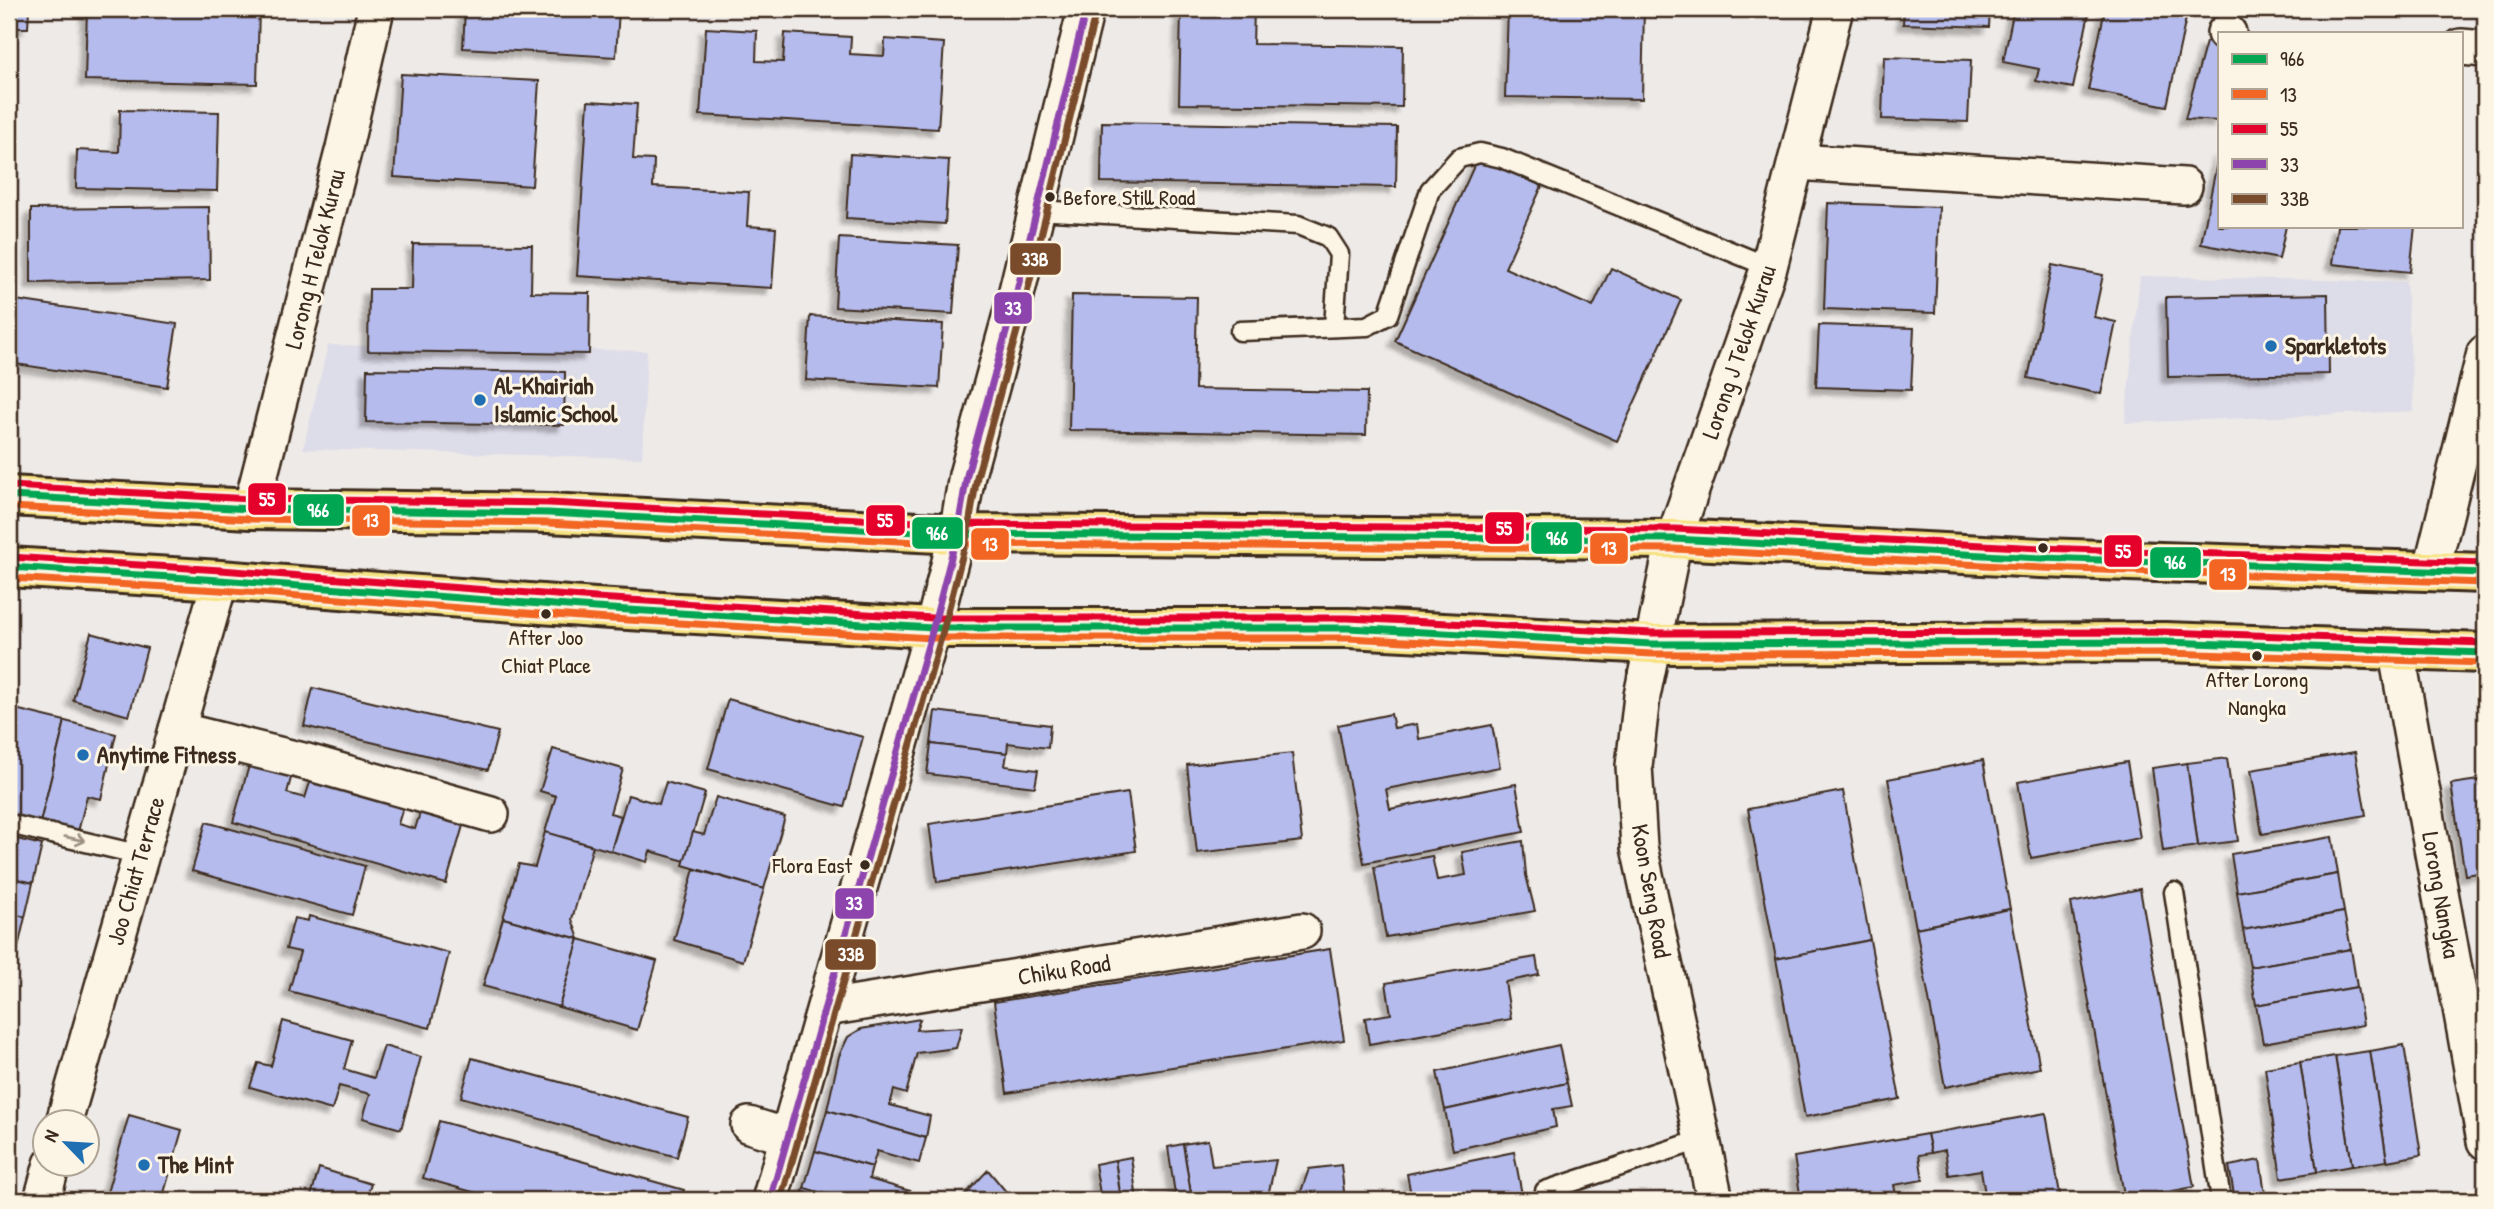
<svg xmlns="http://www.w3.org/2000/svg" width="2494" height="1209" font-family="'Patrick Hand',sans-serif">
<defs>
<filter id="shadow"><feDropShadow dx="-6" dy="6" stdDeviation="2" flood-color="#0004"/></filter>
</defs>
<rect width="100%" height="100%" fill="#eeeae7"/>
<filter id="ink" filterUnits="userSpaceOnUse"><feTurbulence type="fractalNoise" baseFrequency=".0143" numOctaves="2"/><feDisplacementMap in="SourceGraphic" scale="14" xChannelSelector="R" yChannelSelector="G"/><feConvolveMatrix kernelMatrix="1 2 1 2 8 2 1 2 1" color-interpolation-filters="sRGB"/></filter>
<g filter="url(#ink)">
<g fill="#dddce9">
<polygon points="2140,276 2406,282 2414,411 2125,423"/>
<polygon points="328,345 647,351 642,458 303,449"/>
</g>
<g fill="#b5bced" stroke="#3b2a1e" stroke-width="2" filter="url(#shadow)">
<polygon points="9,9 29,9 28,28 9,28"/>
<polygon points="87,9 259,9 257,84 85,80"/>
<polygon points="465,9 619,9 616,57 463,48"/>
<polygon points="1181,9 1254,9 1253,44 1403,46 1402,107 1179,104"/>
<polygon points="1508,9 1644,9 1642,99 1505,97"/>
<polygon points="1904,9 1990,9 1989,27 1903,24"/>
<polygon points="2014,9 2090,9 2073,88 2036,81 2039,69 2003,62"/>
<polygon points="2105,9 2188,9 2167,106 2088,90"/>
<polygon points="706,28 757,31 756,61 783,62 785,33 851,37 850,54 884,56 885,39 944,43 938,129 700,115"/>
<polygon points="2206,42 2219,43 2219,121 2185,119"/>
<polygon points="1884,57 1971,60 1968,122 1882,119"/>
<polygon points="401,74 539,81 532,186 394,177"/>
<polygon points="588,101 637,104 633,159 654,160 653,187 749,192 747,226 776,228 772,288 577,276"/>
<polygon points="120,110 219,112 217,191 76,188 77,150 119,152"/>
<polygon points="1102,122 1397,127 1396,187 1101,182"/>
<polygon points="2219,152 2219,226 2286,226 2279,259 2201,244"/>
<polygon points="850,154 949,160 945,224 846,218"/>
<polygon points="1478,157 1542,186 1505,268 1593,307 1611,268 1681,300 1617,441 1395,341"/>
<polygon points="1828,203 1939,207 1935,313 1824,309"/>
<polygon points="209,207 210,280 31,283 31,209"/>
<polygon points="2337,226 2415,226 2410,272 2332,264"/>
<polygon points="839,238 958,245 953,314 835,307"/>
<polygon points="413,244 532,245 531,292 590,293 589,354 368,351 369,289 412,289"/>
<polygon points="2052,265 2103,275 2094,317 2116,322 2101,394 2028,378"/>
<polygon points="2328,294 2329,374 2168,377 2166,297"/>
<polygon points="1072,295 1197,297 1195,389 1367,392 1366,435 1069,430"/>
<polygon points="9,299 177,324 167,387 9,363"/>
<polygon points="810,316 943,324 939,388 806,380"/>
<polygon points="1819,325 1914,328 1911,390 1816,387"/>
<polygon points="367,369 565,372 564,425 366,422"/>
<polygon points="91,633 147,648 129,716 73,700"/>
<polygon points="313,688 498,732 488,770 304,726"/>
<polygon points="728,699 863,737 844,807 708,769"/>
<polygon points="11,708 65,721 40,823 9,815 11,777 9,777 9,718"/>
<polygon points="935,711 1050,725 1048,748 1008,743 1007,753 931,744"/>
<polygon points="1391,714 1394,728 1417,724 1419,739 1492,725 1500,767 1386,789 1390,809 1516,784 1524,832 1364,863 1338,725"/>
<polygon points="65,721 116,734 101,799 87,796 78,832 40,823"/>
<polygon points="931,744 1007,753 1005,766 1038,770 1035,787 927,774"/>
<polygon points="553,749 623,769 610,813 621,816 611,851 545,832 556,796 540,791"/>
<polygon points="2355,752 2366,815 2262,834 2251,770"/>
<polygon points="1292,753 1302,841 1197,853 1187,765"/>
<polygon points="252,755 294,767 287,793 305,798 314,770 406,797 398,824 415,829 424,800 467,812 446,884 233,822"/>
<polygon points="2227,758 2238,841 2198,846 2187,763"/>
<polygon points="1983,760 2010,909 1916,928 1888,779"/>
<polygon points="2127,762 2140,838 2031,858 2018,782"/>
<polygon points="2187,763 2198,846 2163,851 2152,768"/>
<polygon points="2485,779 2485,872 2465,875 2451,784"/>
<polygon points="666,782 705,793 685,861 650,851 647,862 611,851 628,795 659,804"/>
<polygon points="1843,791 1870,940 1776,959 1748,809"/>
<polygon points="1128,793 1136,851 937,882 929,824"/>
<polygon points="716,797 785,817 764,889 683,865 693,832 704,835"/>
<polygon points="206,822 365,866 352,915 192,871"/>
<polygon points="545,832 593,846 572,919 579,939 503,918 519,864 535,867"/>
<polygon points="9,837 42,845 33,883 9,877"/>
<polygon points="2332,837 2338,874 2237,892 2231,854"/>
<polygon points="1523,841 1526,875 1535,911 1386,937 1374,867 1432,856 1437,880 1466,875 1462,852"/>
<polygon points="694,869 764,889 743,961 674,940"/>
<polygon points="2338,874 2344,912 2243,930 2237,892"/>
<polygon points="9,877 33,883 25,917 9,913"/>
<polygon points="2140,889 2194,1187 2125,1200 2071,903"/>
<polygon points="2010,909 2040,1068 1945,1087 1916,928"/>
<polygon points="2344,912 2351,949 2250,967 2243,930"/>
<polygon points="9,913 25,917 17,952 9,950"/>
<polygon points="309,916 449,953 430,1028 289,991 300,952 286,949 294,918 308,921"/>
<polygon points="503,918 579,939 559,1007 483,986"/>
<polygon points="579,939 657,961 637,1030 559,1007"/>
<polygon points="1870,940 1900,1099 1805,1117 1776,959"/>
<polygon points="1330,949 1344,1040 1007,1093 994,1002"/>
<polygon points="2351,949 2357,987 2256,1005 2250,967"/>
<polygon points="9,950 17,952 9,986"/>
<polygon points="1536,957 1539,975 1505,982 1511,1019 1369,1044 1365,1018 1391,1014 1386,983"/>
<polygon points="2357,987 2363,1025 2263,1043 2256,1005"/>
<polygon points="920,1019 916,1030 962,1027 956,1048 917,1053 906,1094 894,1090 890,1105 930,1116 926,1138 827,1110 839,1056 848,1037 861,1029"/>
<polygon points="283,1021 352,1040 344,1069 374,1078 384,1046 421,1057 401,1129 363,1118 370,1094 339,1086 332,1110 250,1087 258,1063 271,1066"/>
<polygon points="1559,1045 1567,1083 1445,1110 1437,1072"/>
<polygon points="2404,1045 2421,1155 2387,1161 2370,1051"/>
<polygon points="2370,1051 2387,1161 2352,1166 2335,1056"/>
<polygon points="2335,1056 2352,1166 2317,1172 2300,1062"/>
<polygon points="472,1058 688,1117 677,1157 461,1097"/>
<polygon points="2300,1062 2317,1172 2281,1178 2265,1068"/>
<polygon points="1567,1083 1572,1106 1553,1109 1556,1127 1453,1150 1445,1110"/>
<polygon points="827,1110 926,1138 919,1163 877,1151 872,1167 815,1151"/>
<polygon points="2046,1113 2061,1200 1986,1200 1981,1170 1949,1175 1945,1150 1931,1153 1927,1134"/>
<polygon points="129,1115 182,1130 162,1200 105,1200"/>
<polygon points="439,1121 684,1190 681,1200 501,1200 423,1178"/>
<polygon points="1927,1134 1931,1153 1919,1155 1923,1180 1894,1185 1897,1200 1801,1200 1794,1157"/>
<polygon points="1208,1140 1212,1166 1276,1160 1267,1200 1192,1200 1183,1144"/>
<polygon points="1183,1144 1192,1200 1160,1200 1159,1197 1175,1194 1168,1147"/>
<polygon points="815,1151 872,1167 869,1179 910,1191 907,1200 846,1200 804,1188"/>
<polygon points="1514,1152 1523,1200 1412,1200 1407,1174"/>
<polygon points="1131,1157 1137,1200 1121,1200 1115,1160"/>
<polygon points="1115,1160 1121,1200 1101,1200 1095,1164"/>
<polygon points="2260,1160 2266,1200 2235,1200 2229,1166"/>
<polygon points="1341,1165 1345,1200 1298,1200 1309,1169"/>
<polygon points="319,1168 371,1184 366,1200 310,1200"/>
<polygon points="988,1170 1013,1200 960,1200"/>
<polygon points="804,1188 846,1200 801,1200"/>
<polygon points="1085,1196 1085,1200 1051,1200"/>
</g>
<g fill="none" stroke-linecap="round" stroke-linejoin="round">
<defs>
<g id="lane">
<polyline points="1036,210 1298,225 1328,237 1339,254 1334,327"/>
<polyline points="1240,331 1367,326 1388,315 1430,190 1459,158 1480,153 1502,158 1769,267"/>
<polyline points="9,824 141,855"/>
<polyline points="2174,892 2221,1200"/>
<polyline points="1545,1191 1703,1139"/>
</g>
<g id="street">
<polyline points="2225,33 2228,33"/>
<polyline points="2461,47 2485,49"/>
<polyline points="1796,162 2184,186"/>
<polyline points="251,509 344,148 376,9"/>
<polyline points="2431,572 2485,353"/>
<polyline points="2396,648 2485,1141"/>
<polyline points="177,730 307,762 491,814"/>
<polyline points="826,1008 1302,931"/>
<polyline points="64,1122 220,580"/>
<polyline points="749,1125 788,1137"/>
<polyline points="42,1200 52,1164"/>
<polyline points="770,1200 933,628 957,534 967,475 1013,307 1086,9"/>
<polyline points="1715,1200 1639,847 1634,766 1642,696 1674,539 1769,267 1835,9"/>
</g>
<g id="highway">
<polyline points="9,496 251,509 548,513 957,534 1674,539 2041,558 2485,573"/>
<polyline points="9,567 220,580 595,608 933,628 1348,628 1652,644 2165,642 2485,653"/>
</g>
</defs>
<use href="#lane" stroke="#3b2a1e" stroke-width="23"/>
<use href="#street" stroke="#3b2a1e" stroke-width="40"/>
<use href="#highway" stroke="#3b2a1e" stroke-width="44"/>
<use href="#lane" stroke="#fcf5e5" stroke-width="18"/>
<use href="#street" stroke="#fcf5e5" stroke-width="35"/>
<use href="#highway" stroke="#f7e281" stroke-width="38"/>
<defs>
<g id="bus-1">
<polyline points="9,496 251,509 548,513 957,534 1674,539 2041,558 2485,573"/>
<polyline points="9,567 220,580 595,608 933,628 1348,628 1652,644 2165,642 2485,653"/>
</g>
<g id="bus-2">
<polyline points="9,507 251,519 548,523 957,544 1674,549 2041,568 2485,583"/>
<polyline points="9,578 219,590 594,618 932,638 1348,638 1652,654 2165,653 2485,663"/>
</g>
<g id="bus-3">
<polyline points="10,486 251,499 549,503 957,524 1675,529 2041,548 2485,563"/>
<polyline points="10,557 221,570 596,598 933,618 1348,618 1652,633 2165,632 2485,643"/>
</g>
<polyline id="bus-4" points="770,1200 933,628 957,534 967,475 1013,307 1086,9"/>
<polyline id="bus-5" points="781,1200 943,631 967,537 977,477 1023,309 1096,11"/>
</defs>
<use href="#bus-1" stroke="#fcf5e5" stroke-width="12"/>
<use href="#bus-2" stroke="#fcf5e5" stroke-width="12"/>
<use href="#bus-3" stroke="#fcf5e5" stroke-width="12"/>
<use href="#bus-4" stroke="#fcf5e5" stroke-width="12"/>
<use href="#bus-5" stroke="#fcf5e5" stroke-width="12"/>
<use href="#bus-1" stroke="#00a651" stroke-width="7"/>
<use href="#bus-2" stroke="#f26522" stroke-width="7"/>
<use href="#bus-3" stroke="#e4002b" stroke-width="7"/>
<use href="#bus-4" stroke="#8e44ad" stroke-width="7"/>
<use href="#bus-5" stroke="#7a4b2a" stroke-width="7"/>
</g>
<defs><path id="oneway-shaft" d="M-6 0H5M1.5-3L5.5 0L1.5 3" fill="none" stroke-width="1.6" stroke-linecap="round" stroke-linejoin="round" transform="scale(1.75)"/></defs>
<use stroke="#9c9082" href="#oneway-shaft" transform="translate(75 839) rotate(13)"/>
</g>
<g fill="#3b2a1e" stroke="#fcf5e5" stroke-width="2.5">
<circle cx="1050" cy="197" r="6"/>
<circle cx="2043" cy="548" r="6"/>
<circle cx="546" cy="614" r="6"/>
<circle cx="2257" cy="656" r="6"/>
<circle cx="865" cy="865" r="6"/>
</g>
<g fill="#1f6fb2" stroke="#fcf5e5" stroke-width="2.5">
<circle cx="2271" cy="346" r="7"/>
<circle cx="480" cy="400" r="7"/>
<circle cx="83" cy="755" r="7"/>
<circle cx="144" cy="1165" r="7"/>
</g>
<g text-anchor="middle" stroke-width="6" stroke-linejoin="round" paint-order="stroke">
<g font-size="22" fill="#3b2a1e" stroke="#fcf5e5">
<text x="1063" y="205" text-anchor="start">Before Still Road</text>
<text x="546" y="645">After Joo<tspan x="546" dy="28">Chiat Place</tspan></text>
<text x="2257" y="687">After Lorong<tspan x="2257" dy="28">Nangka</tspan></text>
<text x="852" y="873" text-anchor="end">Flora East</text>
</g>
<g font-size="24" fill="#3b2a1e" stroke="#fcf5e5">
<text transform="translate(315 259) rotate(-76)" y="8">Lorong H Telok Kurau</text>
<text transform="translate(1739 352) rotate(-71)" y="8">Lorong J Telok Kurau</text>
<text transform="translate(136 871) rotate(-74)" y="8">Joo Chiat Terrace</text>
<text transform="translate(1651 891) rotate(80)" y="8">Koon Seng Road</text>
<text transform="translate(2441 895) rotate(80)" y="8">Lorong Nangka</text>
<text transform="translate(1064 970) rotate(-9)" y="8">Chiku Road</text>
</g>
<g font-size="24" font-weight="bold" fill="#3b2a1e" stroke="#fcf5e5" text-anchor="start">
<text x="2285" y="354">Sparkletots</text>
<text x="494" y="394">Al-Khairiah<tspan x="494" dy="28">Islamic School</tspan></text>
<text x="97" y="763">Anytime Fitness</text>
<text x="158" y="1173">The Mint</text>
</g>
</g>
<g stroke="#fcf5e5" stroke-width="2.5">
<rect x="1009" y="242" width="53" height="34" rx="7" fill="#7a4b2a"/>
<rect x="993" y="291" width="40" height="34" rx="7" fill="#8e44ad"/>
<rect x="247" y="482" width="40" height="34" rx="7" fill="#e4002b"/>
<rect x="292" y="493" width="53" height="34" rx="7" fill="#00a651"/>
<rect x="865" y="504" width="41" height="33" rx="7" fill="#e4002b"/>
<rect x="351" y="504" width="40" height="33" rx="7" fill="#f26522"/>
<rect x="1484" y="511" width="41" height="34" rx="7" fill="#e4002b"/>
<rect x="911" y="516" width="53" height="34" rx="7" fill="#00a651"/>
<rect x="1530" y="521" width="53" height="34" rx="7" fill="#00a651"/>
<rect x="970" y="527" width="40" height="34" rx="7" fill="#f26522"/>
<rect x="1589" y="532" width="40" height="33" rx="7" fill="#f26522"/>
<rect x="2103" y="534" width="40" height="34" rx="7" fill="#e4002b"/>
<rect x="2149" y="546" width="53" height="33" rx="7" fill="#00a651"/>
<rect x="2208" y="558" width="40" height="33" rx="7" fill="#f26522"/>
<rect x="834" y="887" width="41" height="33" rx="7" fill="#8e44ad"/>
<rect x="824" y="938" width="53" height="33" rx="7" fill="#7a4b2a"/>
</g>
<g font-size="19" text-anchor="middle" font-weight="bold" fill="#fff">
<text x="1035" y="266">33B</text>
<text x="1013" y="315">33</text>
<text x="267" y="506">55</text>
<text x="318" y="517">966</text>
<text x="885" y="527">55</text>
<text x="371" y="527">13</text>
<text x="1504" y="535">55</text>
<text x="937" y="540">966</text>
<text x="1557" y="545">966</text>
<text x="990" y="551">13</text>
<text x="1609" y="555">13</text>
<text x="2123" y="558">55</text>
<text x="2175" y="569">966</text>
<text x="2228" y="581">13</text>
<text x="854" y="910">33</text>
<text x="851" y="961">33B</text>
</g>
<rect width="2494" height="1209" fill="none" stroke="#fcf5e5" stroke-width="35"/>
<rect x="18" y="18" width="2459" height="1174" fill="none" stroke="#3b2a1e" stroke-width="2.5" filter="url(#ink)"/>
<rect x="2218" y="32" width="245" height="196" fill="#fcf5e5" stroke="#afa495" stroke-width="2"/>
<rect x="2232" y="54" width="35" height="10" fill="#00a651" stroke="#afa495" stroke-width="2"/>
<text x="2280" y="66" font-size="21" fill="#3b2a1e">966</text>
<rect x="2232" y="89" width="35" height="10" fill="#f26522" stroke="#afa495" stroke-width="2"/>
<text x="2280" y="102" font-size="21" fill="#3b2a1e">13</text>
<rect x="2232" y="124" width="35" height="10" fill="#e4002b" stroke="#afa495" stroke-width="2"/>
<text x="2280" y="136" font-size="21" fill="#3b2a1e">55</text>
<rect x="2232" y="159" width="35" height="10" fill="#8e44ad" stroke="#afa495" stroke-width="2"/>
<text x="2280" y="172" font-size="21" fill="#3b2a1e">33</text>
<rect x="2232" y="194" width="35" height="10" fill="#7a4b2a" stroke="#afa495" stroke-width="2"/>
<text x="2280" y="206" font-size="21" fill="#3b2a1e">33B</text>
<g transform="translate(66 1143) rotate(295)"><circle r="33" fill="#fcf5e5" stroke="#afa495" stroke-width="2"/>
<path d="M0-5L12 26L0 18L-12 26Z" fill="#1f6fb2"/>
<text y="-10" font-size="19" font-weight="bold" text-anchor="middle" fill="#3b2a1e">N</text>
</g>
</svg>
